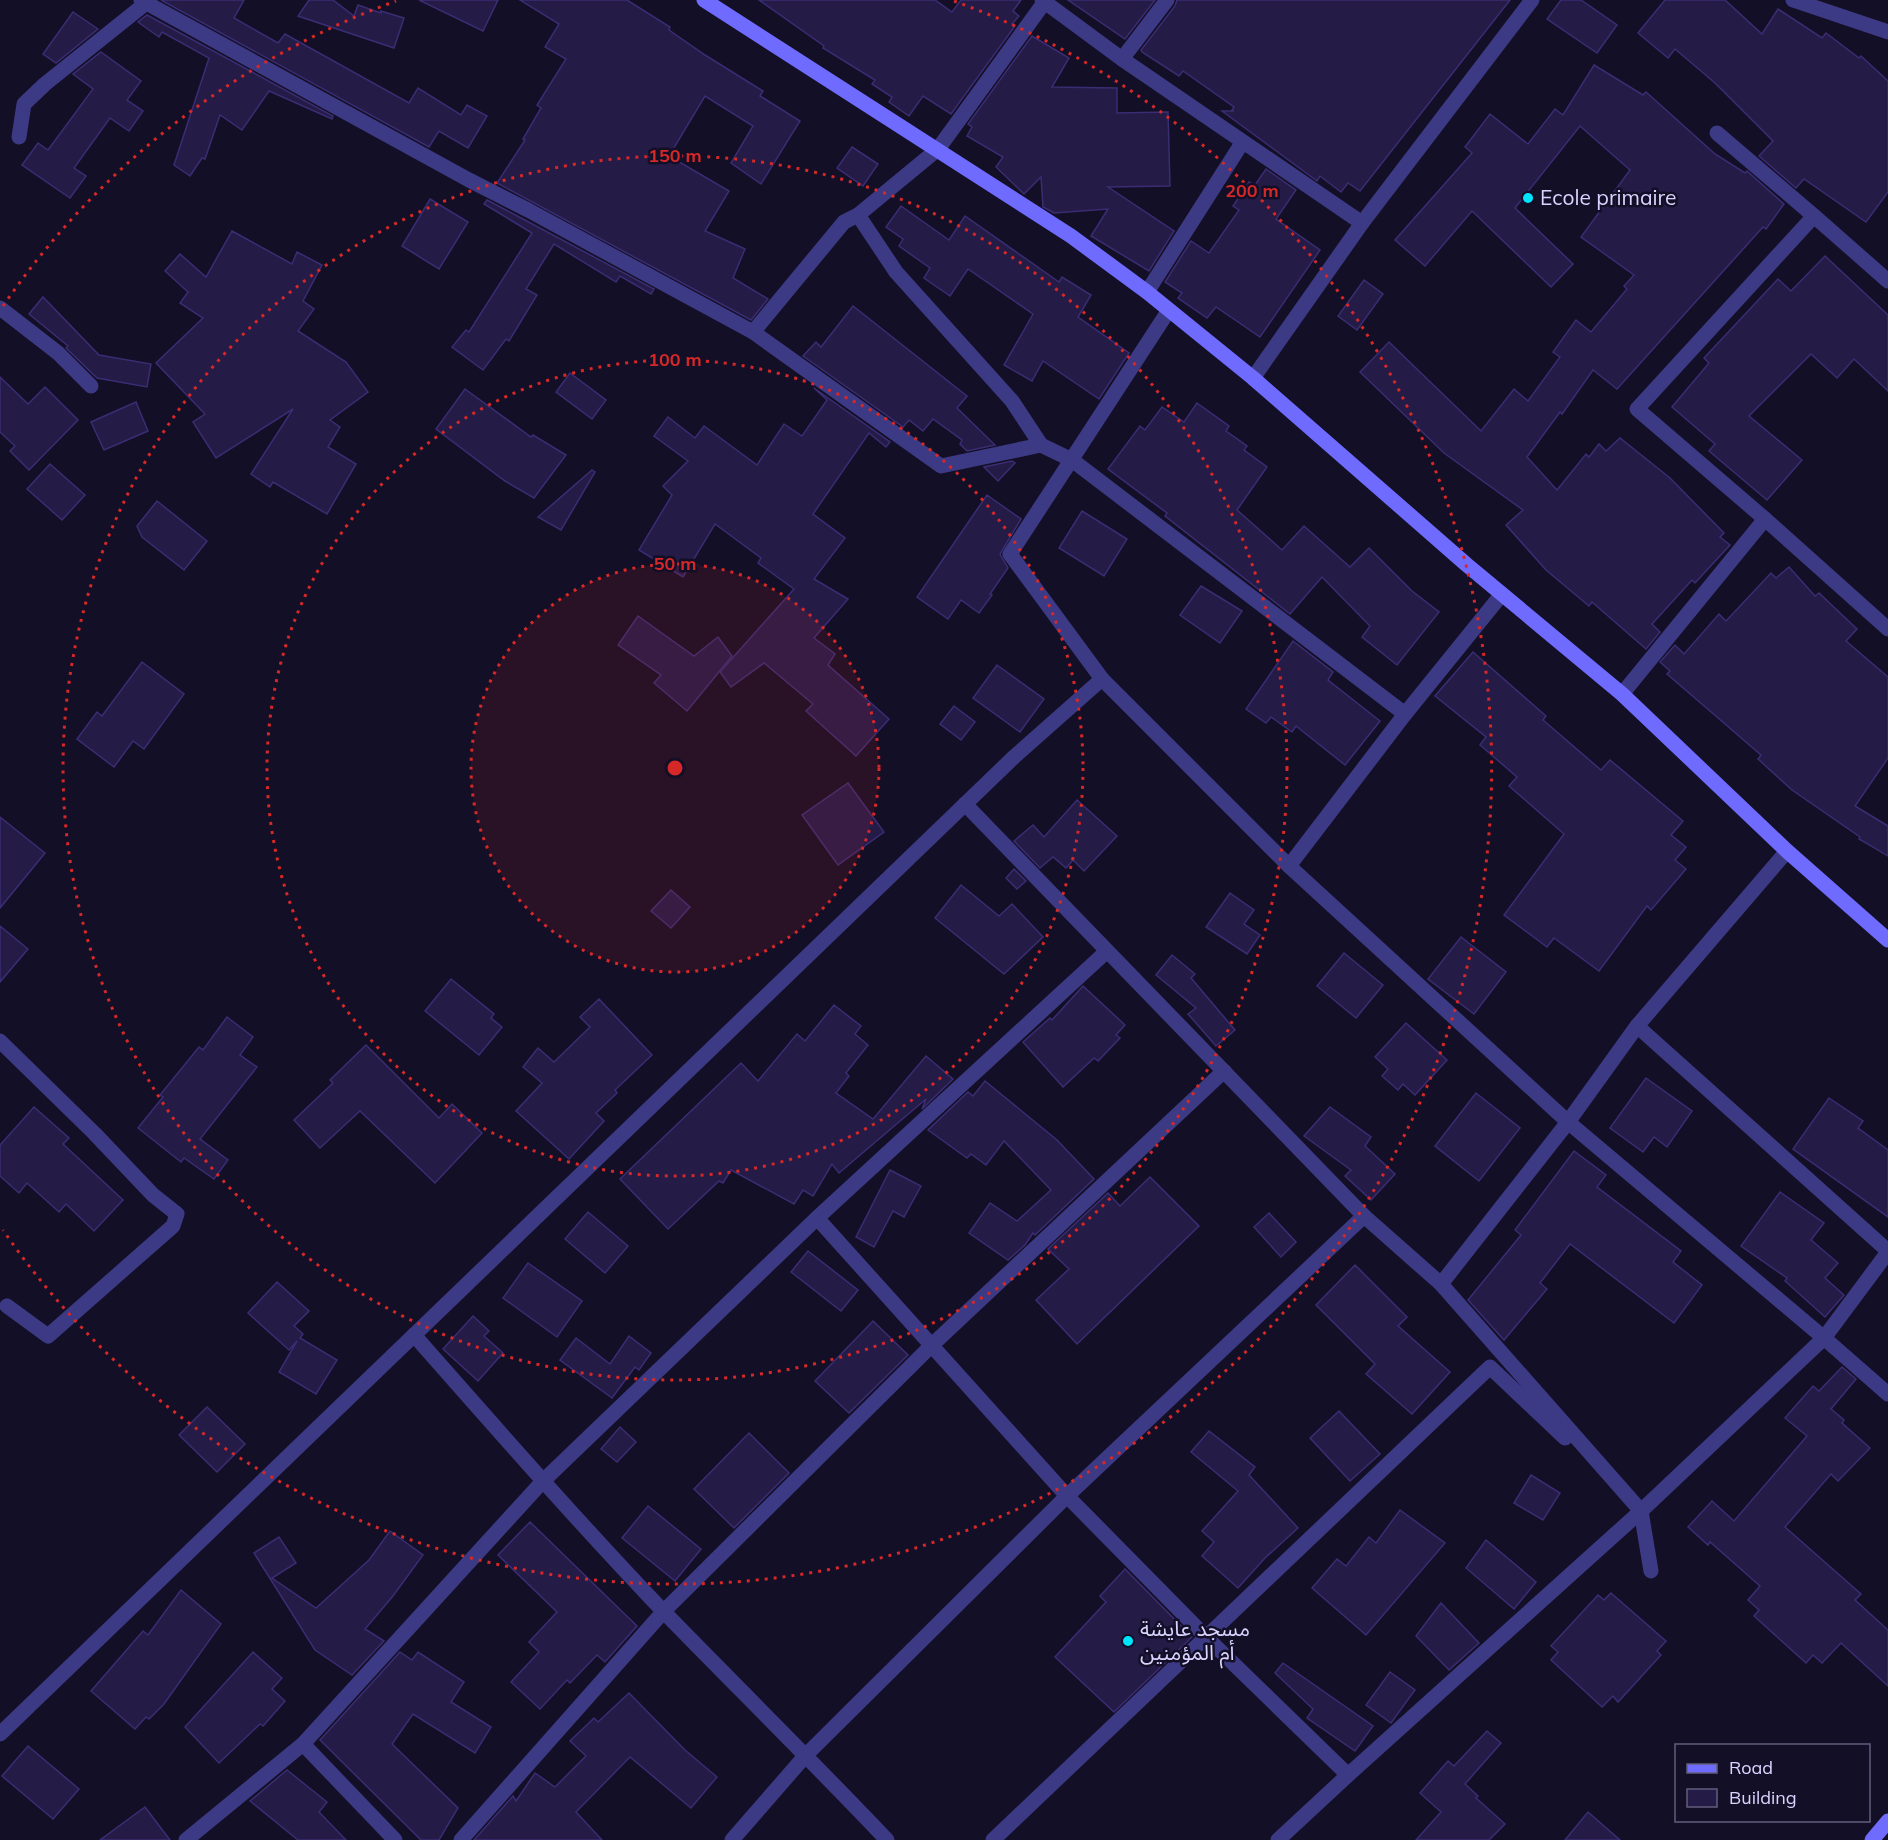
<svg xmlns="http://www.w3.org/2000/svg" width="1888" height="1840" font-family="Mulish,'Noto Sans Arabic',sans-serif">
<rect width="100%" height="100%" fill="#130f26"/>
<g fill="#241b47" stroke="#3b2d73" stroke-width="1.5">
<polygon points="161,0 244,0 234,18 278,43 285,34 409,103 418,88 461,115 467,105 487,116 468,148 439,131 429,147"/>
<polygon points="309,0 333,0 354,16 358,5 381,13 381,11 404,18 394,48 298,16"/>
<polygon points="419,0 498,0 483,31"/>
<polygon points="520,0 627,0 670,27 669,30 705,55 763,91 760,96 800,121 761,184 731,163 753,126 705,96 669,156 729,191 705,231 745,249 733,278 768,299 751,320 497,183 525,140 523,139 541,108 537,105 566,59 545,47 559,24"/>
<polygon points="759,0 935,0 952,12 961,0 1021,0 1013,11 1019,16 1012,24 1015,26 951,114 923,96 909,116 889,102 892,97 872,84 875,80 823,48 824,46"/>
<polygon points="1068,0 1155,0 1125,39"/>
<polygon points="1177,0 1510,0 1360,191 1348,183 1341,192 1320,176 1317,181 1222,111 1234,111 1232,110 1234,107 1183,71 1179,76 1142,52 1141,50 1175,6"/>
<polygon points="1561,0 1581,0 1617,25 1597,53 1547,19"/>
<polygon points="1665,0 1725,0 1762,34 1778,9 1822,38 1826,33 1859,58 1861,56 1888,81 1888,192 1866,222 1804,179 1796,188 1759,156 1773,141 1715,83 1675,49 1668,58 1638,33"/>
<polygon points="73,12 98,29 56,63 43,54"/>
<polygon points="147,15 333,116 332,119 269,91 242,130 220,115 205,159 202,158 190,176 174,165 209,58 162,32 159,37 138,22"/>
<polygon points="1032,36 1069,58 1052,87 1117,88 1117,113 1168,112 1170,186 1108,187 1174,231 1149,271 1091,236 1108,209 1054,213 1043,207 1041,177 1024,194 996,167 1003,157 967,136 972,127 968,124"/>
<polygon points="101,52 141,81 127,100 143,111 129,131 110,118 74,168 86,176 70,198 22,165 38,143 48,150 93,89 73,74"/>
<polygon points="1594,65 1643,95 1646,92 1715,154 1745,173 1747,171 1784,204 1766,229 1763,227 1617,389 1593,370 1562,414 1560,412 1527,457 1557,490 1586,454 1589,457 1599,444 1606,451 1620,438 1670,478 1724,533 1720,537 1730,545 1695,583 1692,580 1652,624 1660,632 1646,649 1592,602 1589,606 1546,570 1506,525 1523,510 1444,453 1360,372 1389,342 1481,431 1514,389 1528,401 1560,357 1553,352 1576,320 1591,332 1627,289 1624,286 1634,275 1581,237 1630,170 1580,126 1515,208 1573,264 1551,287 1472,211 1425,266 1395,240 1472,153 1465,147 1490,114 1528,144 1555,109 1563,115"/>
<polygon points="852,147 878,164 863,186 837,168"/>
<polygon points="1266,169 1296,190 1276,219 1320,250 1260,337 1216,307 1207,318 1178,298 1182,293 1165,282 1191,241 1209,253 1239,210 1233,206 1249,182 1255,185"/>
<polygon points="430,199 468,222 439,269 402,246"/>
<polygon points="487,200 523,219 654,289 651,294 620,276 616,282 554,244 526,289 537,295 509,341 506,339 483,370 452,347 466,330 469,332 532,233 484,204"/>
<polygon points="901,206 949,240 965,216 1059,282 1062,277 1091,295 1078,317 1129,353 1099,399 1043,361 1032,381 1004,365 1033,314 968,269 950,296 924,278 930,268 899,246 903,239 886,227"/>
<polygon points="232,231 292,264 297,252 322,265 303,301 314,309 298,331 346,362 368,392 330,420 340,427 328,447 356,464 327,514 273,482 270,487 251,474 293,409 216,458 193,422 205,414 156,363 203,318 180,303 188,292 165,271 180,254 206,277"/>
<polygon points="1825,256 1888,315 1888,391 1854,359 1837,378 1811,354 1749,416 1802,460 1767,500 1709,451 1715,444 1672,407 1709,363 1704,358 1778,279 1791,291"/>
<polygon points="1364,280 1383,294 1357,330 1338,316"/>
<polygon points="43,297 99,355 151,364 147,387 97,378 66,348 68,346 29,314"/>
<polygon points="853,306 967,396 957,408 995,445 967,451 960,444 962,440 933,419 923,431 909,420 903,427 803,356 816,342 821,347"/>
<polygon points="570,373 606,400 592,419 556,392"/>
<polygon points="0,377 28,404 45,387 78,420 29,470 10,451 15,446 0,432"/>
<polygon points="814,388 890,442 886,447 869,433 813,514 845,538 814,579 848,599 814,638 835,654 828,665 889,719 856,756 806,711 813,704 764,663 731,687 720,672 794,589 758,563 761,558 715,524 683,577 639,550 672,495 663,486 688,461 654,436 668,417 695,438 704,426 757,465 784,424 802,436 827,400"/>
<polygon points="465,389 531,437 533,435 566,455 534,498 505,481 436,429"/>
<polygon points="136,402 148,431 104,450 91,422"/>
<polygon points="1197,403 1229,426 1226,431 1247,446 1244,450 1267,467 1237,510 1282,550 1304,526 1350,567 1369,548 1412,591 1439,612 1397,665 1362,637 1370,626 1322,577 1290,614 1165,516 1167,513 1108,469 1140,426 1145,430 1162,407 1184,422"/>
<polygon points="1012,461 1015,463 998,481 984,467"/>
<polygon points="50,464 85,495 62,520 27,489"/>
<polygon points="592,470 595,472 561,530 538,517"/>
<polygon points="987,495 1021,519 1000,554 1008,568 990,594 992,595 979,613 961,600 948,619 917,597"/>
<polygon points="157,501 207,541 184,570 142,537 137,526"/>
<polygon points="1082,511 1127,539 1104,576 1059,548"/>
<polygon points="1789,567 1815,596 1819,593 1857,629 1846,641 1888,677 1888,758 1855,806 1888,826 1888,856 1859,839 1860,837 1792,790 1758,759 1761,755 1667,674 1670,671 1660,662 1675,645 1684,654 1719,614 1726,621 1771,573 1776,578"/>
<polygon points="1201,586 1242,611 1220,643 1180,615"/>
<polygon points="638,616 694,656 718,637 732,656 687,711 654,683 661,675 618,645"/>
<polygon points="1293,641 1333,672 1328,680 1380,721 1345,765 1296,726 1292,732 1271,717 1266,723 1246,709"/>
<polygon points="1473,652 1546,716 1543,720 1601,770 1610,760 1683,821 1671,835 1686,847 1675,860 1686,869 1651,910 1647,906 1599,971 1554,938 1547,947 1504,915 1564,834 1509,786 1517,777 1480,745 1486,737 1435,696"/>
<polygon points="142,662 184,694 144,749 133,741 114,767 77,739 97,712 102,716"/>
<polygon points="997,665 1044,699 1020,732 973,698"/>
<polygon points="954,706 975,722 961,740 940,724"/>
<polygon points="848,783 884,832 838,865 802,815"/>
<polygon points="1077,800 1117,836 1084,871 1073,860 1066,868 1053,857 1040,868 1014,841 1033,825 1044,837"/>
<polygon points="0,817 45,853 0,908"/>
<polygon points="1014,869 1026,881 1017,889 1006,878"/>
<polygon points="961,885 999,916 1012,904 1043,937 1004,974 935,918"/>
<polygon points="671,890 690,907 671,928 651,911"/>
<polygon points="1230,893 1254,910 1244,924 1260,935 1247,954 1206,927"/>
<polygon points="0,926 28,949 0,982"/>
<polygon points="1461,937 1506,972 1474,1014 1428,979"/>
<polygon points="1344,953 1383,985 1356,1018 1317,986"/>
<polygon points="1172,955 1195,974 1191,978 1235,1030 1216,1046 1188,1014 1196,1008 1156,975"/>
<polygon points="451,979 494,1014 491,1018 502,1027 479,1055 425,1011"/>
<polygon points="1083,986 1125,1025 1116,1035 1120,1038 1098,1061 1094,1058 1063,1087 1023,1042 1050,1018 1052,1020"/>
<polygon points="599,999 652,1055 615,1090 617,1093 596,1113 604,1121 569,1159 516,1111 542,1083 523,1067 538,1048 554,1062 590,1027 580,1017"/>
<polygon points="834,1005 861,1026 855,1034 868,1045 846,1073 849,1076 836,1093 873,1119 926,1056 953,1079 922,1109 926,1099 839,1173 832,1164 813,1196 803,1190 794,1204 731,1170 723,1183 719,1181 668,1229 620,1179 741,1063 758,1081 797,1034 805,1041"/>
<polygon points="227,1017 253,1037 240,1055 257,1067 200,1139 228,1160 214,1179 184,1158 181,1162 138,1128 163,1097 160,1095 199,1047 203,1050"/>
<polygon points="1406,1023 1447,1060 1415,1095 1403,1084 1398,1090 1382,1076 1388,1069 1375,1057"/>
<polygon points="366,1045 439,1118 452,1104 482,1133 435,1183 360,1111 320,1148 294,1120 333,1083 330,1080"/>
<polygon points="1646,1078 1692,1111 1667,1147 1654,1137 1643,1152 1610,1128"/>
<polygon points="985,1081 1057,1140 1094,1179 1035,1235 1033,1233 1025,1245 1008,1260 969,1233 990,1203 1017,1221 1051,1190 1004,1141 986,1165 971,1154 967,1158 928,1130 968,1092 973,1096"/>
<polygon points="1476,1093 1520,1128 1479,1181 1435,1146"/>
<polygon points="1829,1098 1863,1121 1858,1128 1888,1150 1888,1217 1793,1149"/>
<polygon points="34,1107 69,1138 63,1144 123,1200 94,1231 66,1204 59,1212 27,1183 19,1193 0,1176 0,1145"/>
<polygon points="1330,1107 1371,1137 1365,1146 1395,1174 1371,1200 1345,1176 1351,1170 1304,1136"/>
<polygon points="1574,1151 1606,1175 1597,1187 1681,1251 1673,1262 1702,1285 1674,1323 1570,1244 1540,1283 1547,1289 1504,1340 1468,1300 1521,1235 1515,1230"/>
<polygon points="890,1170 921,1186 904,1217 893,1211 874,1247 856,1237"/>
<polygon points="1150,1177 1199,1226 1077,1344 1036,1300 1069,1269 1048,1249 1108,1193 1120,1206"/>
<polygon points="1780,1192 1824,1223 1811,1240 1838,1263 1825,1278 1844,1295 1825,1317 1785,1281 1787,1278 1741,1246"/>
<polygon points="588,1212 628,1246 605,1273 565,1239"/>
<polygon points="1269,1213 1296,1242 1281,1257 1254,1227"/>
<polygon points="808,1251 858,1290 841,1311 791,1272"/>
<polygon points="528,1263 582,1301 557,1337 503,1298"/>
<polygon points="1355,1265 1407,1317 1398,1326 1450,1372 1412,1414 1366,1374 1375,1364 1316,1305"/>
<polygon points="277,1282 309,1311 294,1326 303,1334 300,1338 337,1360 316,1394 279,1372 297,1341 289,1350 248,1313"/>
<polygon points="473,1316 489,1331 484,1336 503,1353 478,1381 443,1349"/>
<polygon points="873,1321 908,1355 849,1413 815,1381"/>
<polygon points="629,1336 651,1353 639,1370 635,1367 612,1398 560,1360 576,1338 610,1364"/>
<polygon points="1842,1367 1856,1379 1831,1409 1844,1420 1842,1423 1870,1448 1838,1481 1831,1474 1785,1527 1861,1594 1855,1600 1888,1630 1888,1686 1841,1643 1822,1663 1813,1655 1806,1663 1754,1616 1759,1610 1748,1600 1760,1586 1710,1542 1708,1545 1688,1527 1712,1501 1734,1521 1807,1436 1785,1418 1813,1386 1819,1391"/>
<polygon points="207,1407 245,1444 217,1472 179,1435"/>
<polygon points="1339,1411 1380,1454 1350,1481 1310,1438"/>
<polygon points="620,1427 636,1442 617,1462 601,1449"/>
<polygon points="1209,1431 1255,1467 1249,1475 1298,1528 1265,1558 1238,1588 1202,1556 1214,1542 1202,1531 1238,1491 1191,1452"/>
<polygon points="749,1433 789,1473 734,1528 694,1489"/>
<polygon points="1531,1475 1560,1493 1543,1520 1514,1503"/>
<polygon points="648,1506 701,1549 675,1581 622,1538"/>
<polygon points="1400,1510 1445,1543 1366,1635 1312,1588 1337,1559 1346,1566 1369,1537 1376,1543"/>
<polygon points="530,1522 637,1626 605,1662 597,1655 570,1683 567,1680 540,1709 511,1682 539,1652 529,1642 557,1612 498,1555"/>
<polygon points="390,1531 423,1555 393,1596 365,1629 384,1641 352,1675 315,1650 254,1553 279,1537 296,1563 272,1578 316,1608 369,1560"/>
<polygon points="1486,1540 1536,1582 1514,1609 1466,1568"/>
<polygon points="1125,1569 1192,1637 1114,1712 1055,1657 1106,1602 1100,1596"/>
<polygon points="181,1590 221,1624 164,1704 149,1719 146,1717 135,1729 91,1691 143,1631 148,1635"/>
<polygon points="1611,1593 1666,1641 1657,1651 1661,1655 1618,1702 1613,1696 1602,1707 1551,1660 1558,1652 1551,1646 1598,1595 1604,1600"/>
<polygon points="1441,1603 1479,1643 1449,1670 1416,1636"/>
<polygon points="253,1652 282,1678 272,1689 285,1701 263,1726 260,1724 219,1763 185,1727"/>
<polygon points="400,1652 412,1660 418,1652 464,1682 451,1702 491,1727 475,1753 413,1714 392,1744 458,1808 439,1840 421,1840 320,1740"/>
<polygon points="1283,1663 1373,1726 1355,1751 1307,1718 1313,1709 1275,1673"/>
<polygon points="1390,1672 1415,1690 1391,1723 1366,1705"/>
<polygon points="629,1693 685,1750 717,1777 691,1808 630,1757 576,1812 602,1840 474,1840 513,1796 516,1801 535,1773 555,1787 586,1756 570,1741 594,1718 598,1722"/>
<polygon points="1487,1731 1501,1743 1465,1784 1478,1796 1476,1798 1505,1824 1489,1840 1416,1840 1441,1812 1420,1793 1448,1761 1454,1766"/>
<polygon points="28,1746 79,1789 53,1819 2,1776"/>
<polygon points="287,1770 327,1802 319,1812 346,1840 298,1840 250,1801"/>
<polygon points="145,1807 170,1840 100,1840"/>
<polygon points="1588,1812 1620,1840 1565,1840"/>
</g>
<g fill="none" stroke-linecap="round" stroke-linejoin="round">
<g stroke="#3d3a85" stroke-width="15">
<polyline points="141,0 469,180 528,210 753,332 941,466 1041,445 1072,460 1405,714"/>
<polyline points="1042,0 1122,59 1362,223"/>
<polyline points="1793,0 1888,32"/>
<polyline points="1122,59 1167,0"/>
<polyline points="1717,133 1814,216"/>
<polyline points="19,137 24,104 45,84 145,4"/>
<polyline points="858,215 896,272 1012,401 1041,445"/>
<polyline points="1147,292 1242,143"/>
<polyline points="0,308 58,353 91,386"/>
<polyline points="753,332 844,222 858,215 938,149 1046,0"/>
<polyline points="1253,378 1362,223 1532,0"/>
<polyline points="1765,519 1637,409 1814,216 1888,281"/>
<polyline points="1102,679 1289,866 1568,1122 1824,1338 1888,1394"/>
<polyline points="1622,694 1765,519 1888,629"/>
<polyline points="965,804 1364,1216 1441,1284 1641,1511 1651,1571"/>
<polyline points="1289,866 1405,714 1502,594"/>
<polyline points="1637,1026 1888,1251"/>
<polyline points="0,1041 95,1134 153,1195 177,1214 173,1226 48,1336 7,1306"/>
<polyline points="817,1218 1067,1496 1206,1637 1348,1775"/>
<polyline points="1441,1284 1568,1122 1637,1026 1787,851"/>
<path d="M414,1335C496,1428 578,1522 664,1612C738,1688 814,1763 887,1840"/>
<polyline points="0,1734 1014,757 1102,679 1010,554 1169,310"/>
<polyline points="186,1840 303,1744"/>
<polyline points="395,1840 303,1744 543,1481 817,1218 1106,952"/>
<polyline points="461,1840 664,1611 932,1345 1224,1071"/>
<polyline points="732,1840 806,1755 1067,1496 1364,1216"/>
<polyline points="993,1840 1490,1367 1565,1438"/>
<polyline points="1278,1840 1348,1775 1641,1511 1824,1338 1888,1252"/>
</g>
<g stroke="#6f6bff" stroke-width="15">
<polyline points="704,0 1071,236 1147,292 1253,378 1467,565 1622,694 1787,851 1888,940"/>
<polyline points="1872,1840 1888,1821"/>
</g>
</g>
<circle cx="675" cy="768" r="204" fill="#d62828" fill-opacity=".12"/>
<g fill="none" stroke="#d62828" stroke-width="3" stroke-dasharray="3 6">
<circle cx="675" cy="768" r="204"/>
<circle cx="675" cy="768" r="408"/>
<circle cx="675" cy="768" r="612"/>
<path d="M3 306A816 816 0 0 1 396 1M954 1A816 816 0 1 1 3 1230"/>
</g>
<g fill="#00e5ff" stroke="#130f26" stroke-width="2">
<circle cx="1528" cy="198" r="6"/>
<circle cx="1128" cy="1641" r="6"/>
</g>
<g text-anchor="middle" stroke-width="5" stroke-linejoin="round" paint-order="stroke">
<g font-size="21" fill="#d9d4ff" stroke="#130f26" text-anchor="start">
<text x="1540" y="205">Ecole primaire</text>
<text x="1140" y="1636">مسجد عايشة<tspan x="1140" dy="24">أم المؤمنين</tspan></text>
</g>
</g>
<circle cx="675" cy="768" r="9" fill="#d62828" stroke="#130f26" stroke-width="3"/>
<g font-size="18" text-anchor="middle" font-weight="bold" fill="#d62828" stroke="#130f26" stroke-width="5" stroke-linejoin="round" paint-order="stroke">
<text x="675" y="162">150 m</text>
<text x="1252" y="197">200 m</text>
<text x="675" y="366">100 m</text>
<text x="675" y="570">50 m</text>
</g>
<rect x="1675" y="1744" width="195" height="78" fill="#130f26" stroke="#625e7d" stroke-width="1.5"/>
<rect x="1687" y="1764" width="30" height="9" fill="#6f6bff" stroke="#625e7d" stroke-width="1.5"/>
<text x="1729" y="1774" font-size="18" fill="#d9d4ff">Road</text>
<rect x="1687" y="1789" width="30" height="18" fill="#241b47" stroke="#625e7d" stroke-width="1.5"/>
<text x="1729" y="1804" font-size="18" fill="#d9d4ff">Building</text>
</svg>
